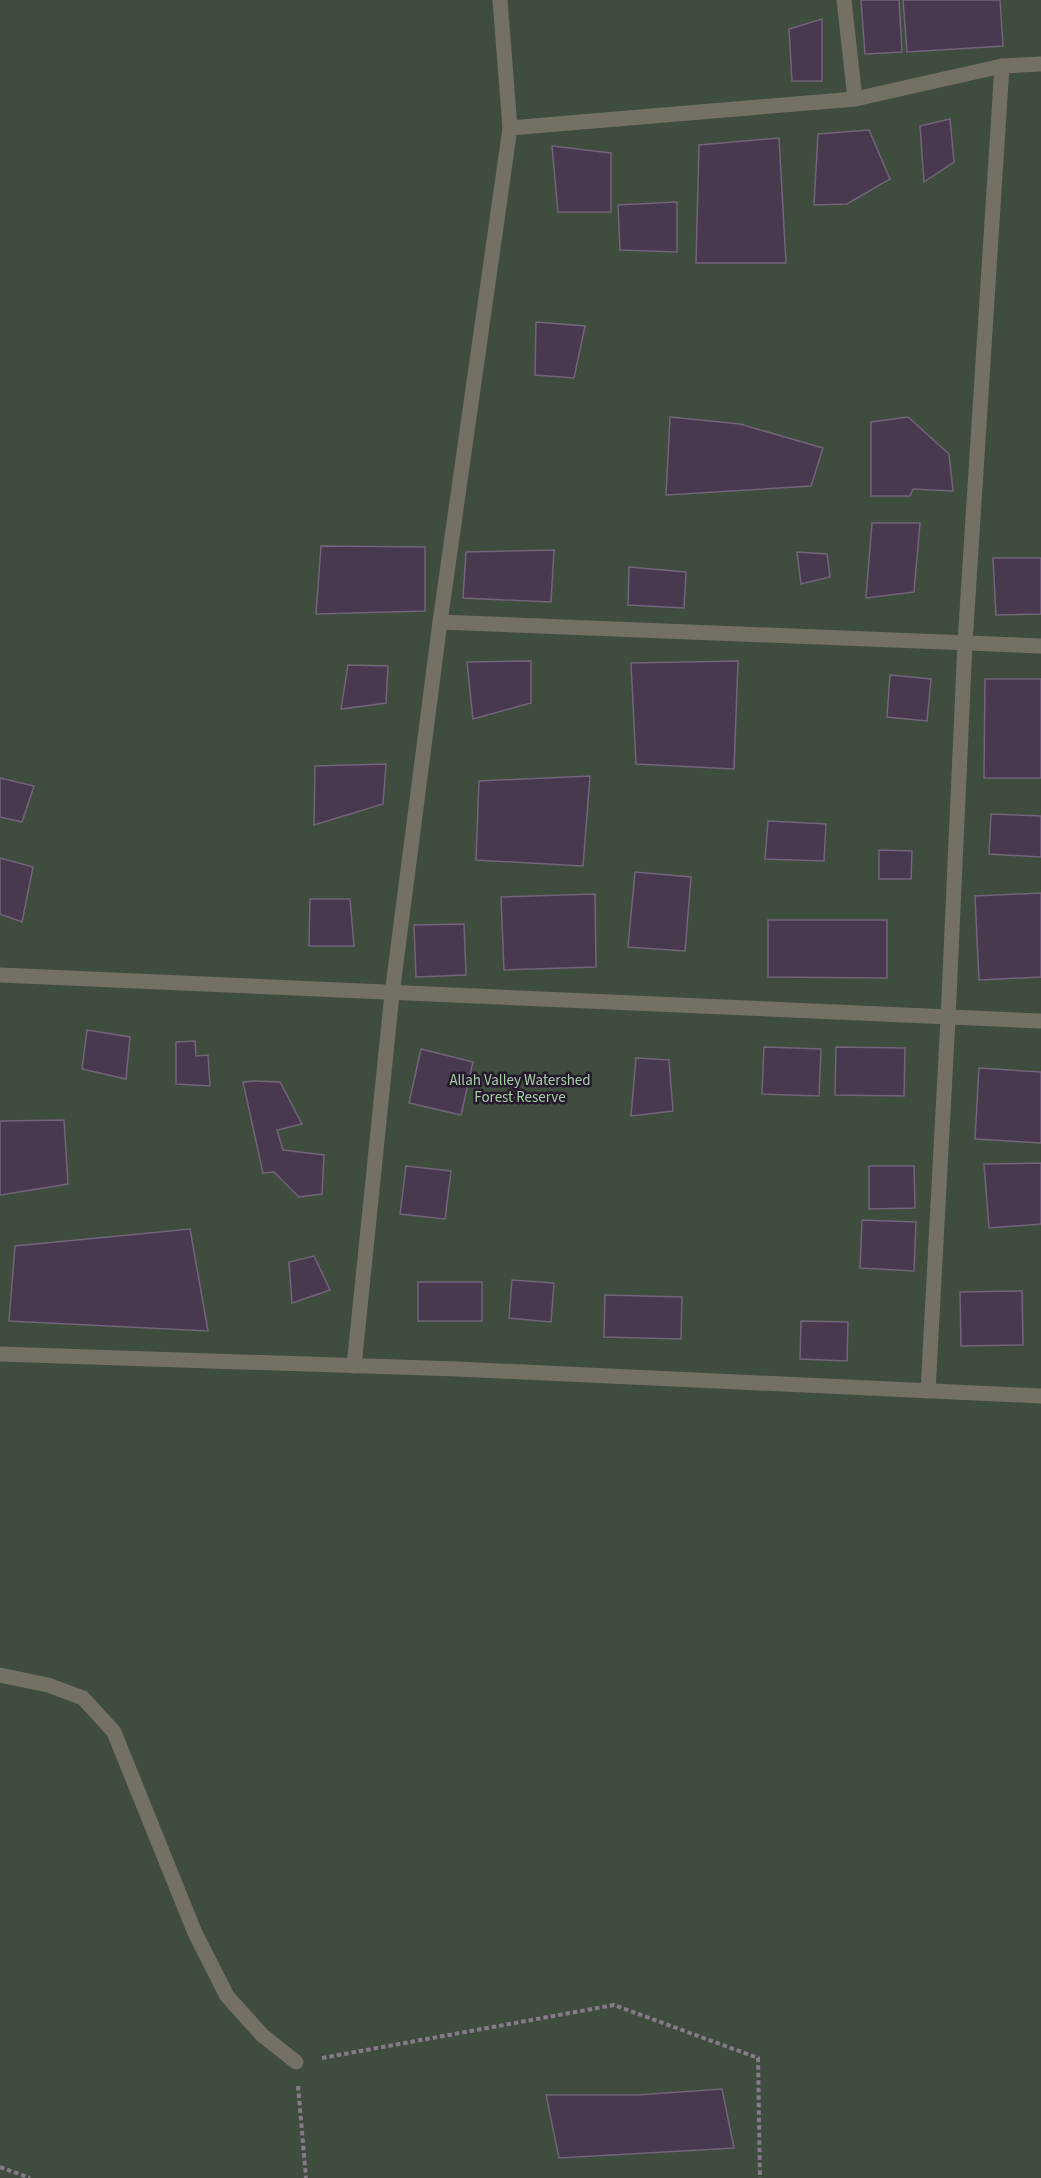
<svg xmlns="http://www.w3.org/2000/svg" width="1041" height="2178" font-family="'Source Sans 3',sans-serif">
<rect width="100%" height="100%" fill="#302237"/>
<rect fill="#3f4d3e" x="0" y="0" width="1041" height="2178"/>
<g fill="#48394f" stroke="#73637b" stroke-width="1.5">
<polygon points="861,0 899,0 902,52 865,54"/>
<polygon points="903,0 1000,0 1003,46 907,52"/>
<polygon points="822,19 822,81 792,81 789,29"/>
<polygon points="950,119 954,162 924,182 920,126"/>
<polygon points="869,130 890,179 847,204 814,205 818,134"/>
<polygon points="779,138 786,263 696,263 699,145"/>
<polygon points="552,146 611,153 611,212 558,212"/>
<polygon points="677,202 677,252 620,250 618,205"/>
<polygon points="536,322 585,326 574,378 535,375"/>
<polygon points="670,417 740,424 823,448 811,486 666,495"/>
<polygon points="908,417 949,454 953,491 913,489 910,496 871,496 871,422"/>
<polygon points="872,523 920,523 914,592 866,598"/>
<polygon points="321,546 425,547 425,611 316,614"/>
<polygon points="554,550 551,602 463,598 466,552"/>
<polygon points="797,552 827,554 830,577 801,584"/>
<polygon points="993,558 1041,558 1041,614 996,615"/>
<polygon points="629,567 686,572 684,608 628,605"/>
<polygon points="531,661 531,703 473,719 467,662"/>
<polygon points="738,661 734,769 636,764 631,663"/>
<polygon points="348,665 388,666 386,703 341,709"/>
<polygon points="890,675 931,679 927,721 887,717"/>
<polygon points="985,679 1041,679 1041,778 984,778"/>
<polygon points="386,764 383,804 314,825 315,766"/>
<polygon points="590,776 583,866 476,860 479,781"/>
<polygon points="0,778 34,786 22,822 0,817"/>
<polygon points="991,814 1041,816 1041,857 989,854"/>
<polygon points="768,821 826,824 824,861 765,859"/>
<polygon points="879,850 912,851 911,879 879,879"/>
<polygon points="0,858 33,867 22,922 0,914"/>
<polygon points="635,872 691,877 685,951 628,947"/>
<polygon points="1041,893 1041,977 979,980 975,896"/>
<polygon points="595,894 596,967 504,970 501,897"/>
<polygon points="310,899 350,899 354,946 309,946"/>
<polygon points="768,920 887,920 887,978 768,977"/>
<polygon points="464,924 466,975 416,977 414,925"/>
<polygon points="87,1030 130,1037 126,1079 82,1069"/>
<polygon points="195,1041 196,1056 208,1055 210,1086 176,1084 176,1042"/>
<polygon points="764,1047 821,1049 819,1096 762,1094"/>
<polygon points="836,1047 905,1048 904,1096 835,1095"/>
<polygon points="421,1049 473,1062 461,1115 409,1103"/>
<polygon points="636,1058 669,1060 673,1111 631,1116"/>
<polygon points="979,1068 1041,1072 1041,1143 975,1139"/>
<polygon points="255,1081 280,1082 302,1124 277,1130 283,1150 324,1155 322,1194 299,1197 274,1172 263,1173 243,1082"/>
<polygon points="64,1120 68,1184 0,1195 0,1121"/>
<polygon points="1041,1163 1041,1224 989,1228 984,1164"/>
<polygon points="406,1166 451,1171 445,1219 400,1214"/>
<polygon points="869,1166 914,1166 915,1208 869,1209"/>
<polygon points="862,1220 916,1222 914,1271 860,1268"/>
<polygon points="190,1229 208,1331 9,1321 15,1246"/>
<polygon points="314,1256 330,1290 292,1303 289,1262"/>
<polygon points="512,1280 554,1283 551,1322 509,1318"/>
<rect x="418" y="1282" width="64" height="39"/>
<polygon points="1022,1291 1023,1345 961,1346 960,1292"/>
<polygon points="605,1295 682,1297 681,1339 604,1337"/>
<polygon points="801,1321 848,1322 847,1361 800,1359"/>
<polygon points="722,2089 734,2148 559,2158 546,2095 637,2095"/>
</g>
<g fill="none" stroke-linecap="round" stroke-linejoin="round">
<g stroke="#867a8b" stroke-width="4" stroke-dasharray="4.5 3" stroke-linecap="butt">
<polyline points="322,2058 614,2005 758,2058 760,2178"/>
<polyline points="298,2086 306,2178"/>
<polyline points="0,2167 30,2178"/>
</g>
<g stroke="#757064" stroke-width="15">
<polyline points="500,0 510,128"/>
<polyline points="844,0 855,99"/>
<polyline points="440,622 1041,646"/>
<polyline points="0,975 1041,1021"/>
<polyline points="0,1354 457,1369 1041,1396"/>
<polyline points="354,1366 392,994 440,622 510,128 855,99 1002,66 1041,64"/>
<polyline points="928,1391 948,1019 965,643 1002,66"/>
<polyline points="0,1675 48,1685 83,1698 114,1732 195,1933 227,1996 262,2035 296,2062"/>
</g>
</g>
<g text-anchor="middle" stroke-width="5" stroke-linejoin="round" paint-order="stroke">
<g font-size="15" fill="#a5d1a4" stroke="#26192d">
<text x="520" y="1085">Allah Valley Watershed<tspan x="520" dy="17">Forest Reserve</tspan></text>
</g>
</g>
</svg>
